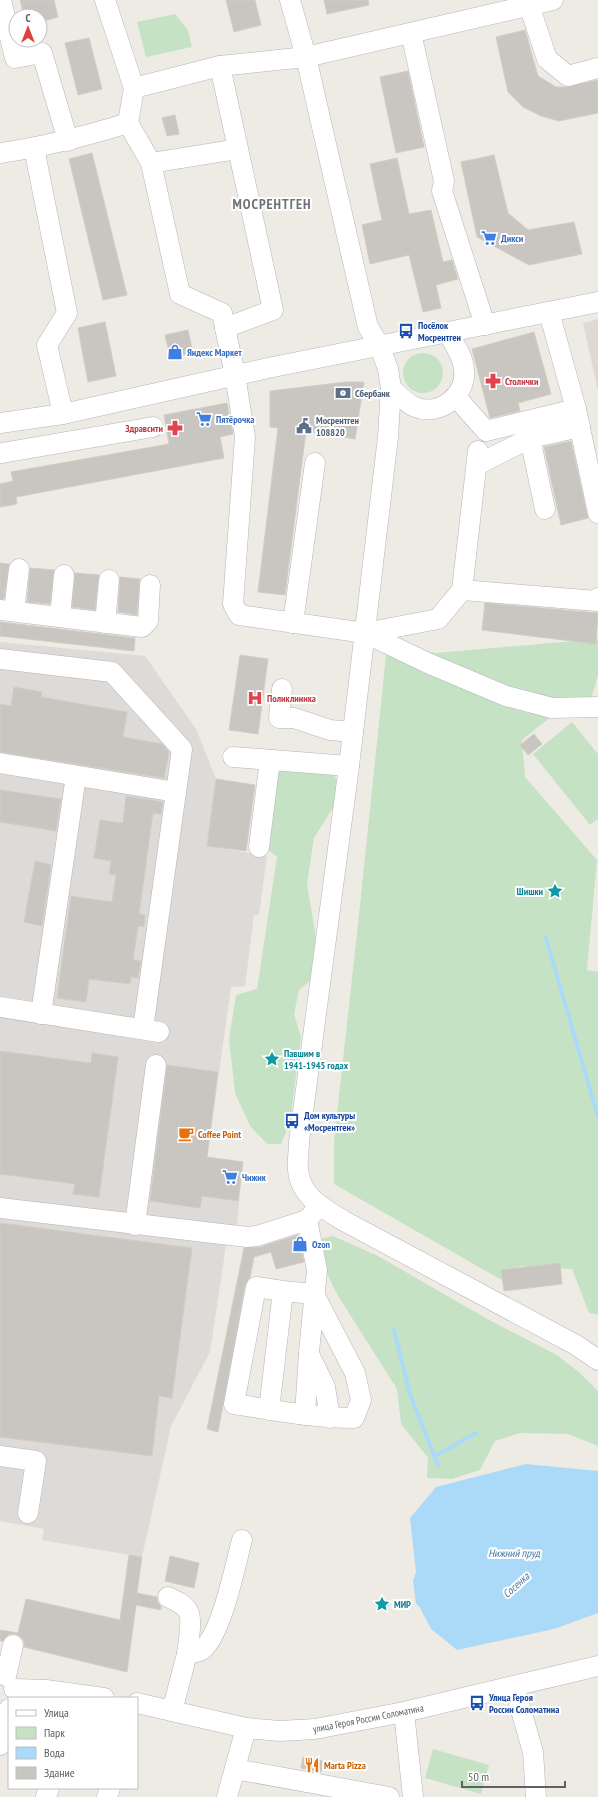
<svg xmlns="http://www.w3.org/2000/svg" width="598" height="1797" font-family="'PT Sans Narrow',sans-serif">
<rect width="100%" height="100%" fill="#eeebe5"/>
<polygon fill="#dddad7" points="0,642 145,656 196,729 216,779 207,846 267,856 259,915 254,915 245,986 231,987 207,1157 243,1162 237,1225 229,1225 210,1352 171,1426 142,1557 42,1540 44,1529 0,1521"/>
<polygon fill="#dedad3" points="598,319 598,391 583,323"/>
<g fill="#c5e3c4">
<polygon points="175,14 188,30 192,47 146,57 137,22"/>
<circle cx="423" cy="373" r="20"/>
<polygon points="598,639 598,675 589,706 567,704 522,740 525,777 597,860 587,970 598,972 598,1315 589,1313 572,1269 519,1266 519,1290 334,1184 334,1141 358,924 387,646 436,653"/>
<polygon points="572,722 598,754 598,819 590,825 533,754"/>
<polygon points="283,765 331,770 339,784 333,808 314,838 307,884 318,949 317,975 299,990 294,1014 301,1037 297,1068 290,1122 281,1144 267,1144 250,1126 235,1093 229,1039 236,995 257,989 277,857 264,847 274,771"/>
<polygon points="333,1236 378,1256 489,1320 557,1355 580,1373 598,1391 598,1446 568,1434 520,1433 495,1441 480,1470 452,1479 427,1478 428,1458 401,1424 397,1389 338,1296 327,1274 320,1239"/>
<polygon points="433,1749 489,1765 481,1794 425,1778"/>
</g>
<polygon fill="#abdaf8" points="526,1464 598,1471 598,1613 554,1629 457,1650 431,1629 420,1608 416,1603 413,1581 416,1572 410,1518 436,1487"/>
<g fill="none" stroke-linecap="round" stroke-linejoin="round">
<g stroke="#abdaf8" stroke-width="4">
<polyline points="546,938 598,1117"/>
<polyline points="394,1330 410,1394 438,1465"/>
<polyline points="435,1456 476,1433"/>
</g>
</g>
<g fill="#c9c6c2" stroke="#d2cdc4">
<polygon points="20,0 54,0 58,17 40,22 40,16 24,16"/>
<polygon points="226,0 255,0 261,25 234,32"/>
<polygon points="324,0 368,0 369,5 327,14"/>
<polygon points="525,30 538,76 556,87 566,87 598,80 598,113 559,121 541,116 523,107 508,92 496,37"/>
<polygon points="89,38 102,89 78,95 65,43"/>
<polygon points="408,71 424,147 396,153 380,77"/>
<polygon points="175,115 179,134 167,136 162,118"/>
<polygon points="92,153 127,295 103,300 69,159"/>
<polygon points="494,155 508,213 528,230 574,222 582,254 529,265 477,237 461,162"/>
<polygon points="397,158 409,214 431,210 443,262 452,260 458,279 436,285 441,308 423,312 409,255 370,264 362,225 382,220 370,164"/>
<polygon points="105,322 116,376 88,382 78,328"/>
<polygon points="188,330 193,353 170,358 165,335"/>
<polygon points="534,332 551,394 518,403 520,411 490,418 472,349"/>
<polygon points="346,382 364,382 355,439 306,431 285,595 258,592 278,428 270,427 270,391"/>
<polygon points="227,403 233,434 220,437 224,458 16,497 17,504 0,507 0,484 13,481 11,472 169,444 164,415"/>
<polygon points="571,441 588,518 561,525 544,447"/>
<polygon points="0,563 9,564 4,599 0,599"/>
<polygon points="30,568 54,570 50,604 27,602"/>
<polygon points="75,573 99,575 95,610 72,607"/>
<polygon points="120,577 140,579 137,615 118,612"/>
<polygon points="485,603 598,613 596,644 482,630"/>
<polygon points="0,622 135,638 134,651 0,636"/>
<polygon points="240,655 268,659 258,734 229,730"/>
<polygon points="14,687 42,692 41,697 127,712 123,737 162,744 169,752 164,778 0,752 0,704 11,706"/>
<polygon points="534,734 542,744 528,755 520,745"/>
<polygon points="216,779 255,785 246,851 207,846"/>
<polygon points="0,790 61,799 56,831 0,822"/>
<polygon points="126,796 163,802 161,814 153,813 139,914 145,915 144,927 138,926 133,960 141,961 138,978 131,977 130,984 89,979 86,1002 57,998 71,896 112,902 116,875 109,874 111,861 94,858 100,820 123,823"/>
<polygon points="35,861 51,865 42,926 24,922"/>
<polygon points="0,1051 91,1063 92,1053 118,1057 99,1197 73,1194 75,1184 0,1174"/>
<polygon points="167,1065 218,1072 207,1157 243,1162 238,1201 202,1196 200,1208 150,1201"/>
<polygon points="0,1223 192,1248 172,1398 159,1396 152,1456 0,1437"/>
<polygon points="298,1235 304,1262 276,1269 271,1252 254,1257 250,1278 245,1285 218,1432 207,1429 244,1248 260,1247"/>
<polygon points="560,1263 562,1284 504,1291 501,1270"/>
<polygon points="129,1555 142,1557 137,1593 157,1597 158,1603 161,1606 161,1610 136,1605 127,1672 24,1647 24,1641 21,1637 16,1634 9,1634 3,1641 0,1641 0,1630 18,1633 26,1599 120,1620"/>
<polygon points="170,1556 199,1563 194,1588 165,1581"/>
<polygon points="303,1757 323,1761 321,1772 301,1768"/>
</g>
<g fill="none" stroke-linecap="round" stroke-linejoin="round">
<defs>
<g id="minor">
<polyline points="1,0 15,58 42,53 68,141"/>
<polyline points="105,0 134,88 128,123 151,163 180,294 222,313 235,375 245,437 233,604 239,615 365,633 438,619 462,590"/>
<path d="M290,0L306,57L368,327L379,345L388,369L391,388L388,437L349,766L299,1142C299,1151 297,1161 298,1170C300,1196 324,1209 344,1221L576,1345L598,1360"/>
<polyline points="529,5 547,59 568,76 598,68"/>
<polyline points="411,33 444,181 442,191 485,325"/>
<polyline points="220,66 273,310 225,328"/>
<polyline points="134,88 220,66 306,57 553,0"/>
<polyline points="34,148 67,313 47,345 63,414"/>
<path d="M0,153C44,147 86,136 128,123"/>
<polyline points="151,163 238,149"/>
<polyline points="549,312 576,409 598,513"/>
<path d="M391,388C398,394 407,404 415,407C440,417 467,395 464,369C463,356 454,344 448,333"/>
<polyline points="456,397 486,431 576,409"/>
<polyline points="0,423 63,414 268,368 598,302"/>
<polyline points="478,451 462,590 597,601 598,598"/>
<polyline points="2,453 153,427"/>
<polyline points="477,465 530,438"/>
<polyline points="545,509 530,438 580,427"/>
<polyline points="0,610 142,627 148,621 150,585"/>
<polyline points="14,611 19,569"/>
<polyline points="60,617 64,575"/>
<polyline points="105,623 109,580"/>
<polyline points="293,623 315,463"/>
<polyline points="365,633 430,664 506,696 552,708 598,707"/>
<polyline points="0,659 112,672 182,749 143,1029"/>
<polyline points="282,689 279,718 294,718 330,730 353,732"/>
<polyline points="233,757 349,766"/>
<polyline points="0,763 176,792"/>
<polyline points="259,847 270,760"/>
<polyline points="0,1007 159,1032"/>
<polyline points="41,1014 76,776"/>
<polyline points="0,1208 247,1237 257,1236 307,1220"/>
<polyline points="135,1225 156,1065"/>
<polyline points="309,1354 325,1387 330,1418"/>
<path d="M269,1410L283,1291L314,1294L355,1373L361,1400L354,1418C314,1418 274,1410 234,1404L256,1287L283,1291"/>
<polyline points="305,1415 309,1352 317,1270 307,1220 315,1211"/>
<polyline points="0,1456 36,1461 28,1513"/>
<path d="M168,1597C174,1600 184,1604 188,1611C193,1619 188,1644 187,1654"/>
<polyline points="6,1676 13,1645"/>
<polyline points="514,1686 533,1752 536,1797"/>
<polyline points="14,1689 46,1690 104,1698"/>
<polyline points="137,1703 246,1728 280,1731 315,1729 404,1712 598,1666"/>
<path d="M172,1711L187,1654C191,1653 198,1652 202,1650C222,1633 235,1566 242,1540"/>
<polyline points="404,1712 413,1797"/>
<polyline points="0,1745 9,1709"/>
<polyline points="235,1769 389,1797"/>
<polyline points="46,1797 49,1788"/>
<polyline points="107,1797 110,1788"/>
<polyline points="227,1797 246,1728"/>
</g>
</defs>
<use href="#minor" stroke="#b2b5b9" stroke-width="21"/>
<use href="#minor" stroke="#fff" stroke-width="20"/>
</g>
<defs>
<symbol id="supermarket-bare" viewBox="-9 -9 18 18"><path d="M-6-5.5h2.5l.6 2H6L4.5 2H-2.5L-4.4-4H-6ZM-1.5 3.2a1.3 1.3 0 1 0 .1 0ZM3 3.2a1.3 1.3 0 1 0 .1 0Z" fill="#3f7fe0" stroke="#fff" stroke-width="2.5" paint-order="stroke"/></symbol>
<symbol id="bus-bare" viewBox="-9 -9 18 18"><path d="M-5-6H5V4H4V6H2V4H-2V6H-4V4H-5ZM-3.5-4V0h7V-4ZM-3.5 1.2v1.5H-2V1.2ZM2 1.2v1.5H3.5V1.2Z" fill="#1a4fb4" stroke="#fff" stroke-width="2.5" paint-order="stroke"/></symbol>
<symbol id="shop-bare" viewBox="-9 -9 18 18"><path d="M-5-2.5h2.3a2.7 3.5 0 0 1 5.4 0H5L5.5 6h-11ZM-1.5-2.5h3a1.5 2.3 0 0 0-3 0Z" fill="#3f7fe0" stroke="#fff" stroke-width="2.5" paint-order="stroke"/></symbol>
<symbol id="pharmacy-bare" viewBox="-9 -9 18 18"><path d="M-2-6h4v4h4v4h-4v4h-4v-4h-4v-4h4Z" fill="#e0444e" stroke="#fff" stroke-width="2.5" paint-order="stroke"/></symbol>
<symbol id="bank-bare" viewBox="-9 -9 18 18"><path d="M-6-4H6V4H-6ZM0-2.3a2.3 2.3 0 1 0 0 4.6a2.3 2.3 0 1 0 0-4.6Z" fill="#5c6f8a" stroke="#fff" stroke-width="2.5" paint-order="stroke"/></symbol>
<symbol id="civic-bare" viewBox="-9 -9 18 18"><path d="M-.6-6.5H3V-4.5H.6V-3L4-1V1h2V6H-6V1h2V-1L-.6-3ZM-1.2 2.5V6h2.4V2.5Z" fill="#5c6f8a" stroke="#fff" stroke-width="2.5" paint-order="stroke"/></symbol>
<symbol id="hospital-bare" viewBox="-9 -9 18 18"><path d="M-5-5h3v3.5h4V-5h3V5h-3V1.5h-4V5h-3Z" fill="#e0444e" stroke="#fff" stroke-width="2.5" paint-order="stroke"/></symbol>
<symbol id="sight-bare" viewBox="-9 -9 18 18"><path d="M0-6L1.8-2.2L6-1.7L2.9 1.2L3.7 5.4L0 3.3L-3.7 5.4L-2.9 1.2L-6-1.7L-1.8-2.2Z" fill="#0f9aa8" stroke="#fff" stroke-width="2.5" paint-order="stroke"/></symbol>
<symbol id="cafe-bare" viewBox="-9 -9 18 18"><path d="M-5.5-4.5H6V0H3Q3 3.5 0 3.5H-2.5Q-5.5 3.5-5.5 0ZM3-3.2v2h1.7v-2ZM-6 4.5H4V6H-6Z" fill="#e8710a" stroke="#fff" stroke-width="2.5" paint-order="stroke"/></symbol>
<symbol id="restaurant-bare" viewBox="-9 -9 18 18"><path d="M-5-6h1v4h1v-4h1v4h1v-4h1v5L-1.5 .5V6h-2V.5L-5-1ZM5-6V6H3V1.5H1.5Q1.5-4 5-6Z" fill="#e8710a" stroke="#fff" stroke-width="2.5" paint-order="stroke"/></symbol>
</defs>
<g fill-rule="evenodd">
<use href="#supermarket-bare" x="478" y="227" width="22" height="22"/>
<use href="#bus-bare" x="395" y="320" width="22" height="22"/>
<use href="#shop-bare" x="164" y="341" width="22" height="22"/>
<use href="#pharmacy-bare" x="482" y="370" width="22" height="22"/>
<use href="#bank-bare" x="332" y="382" width="22" height="22"/>
<use href="#supermarket-bare" x="193" y="408" width="22" height="22"/>
<use href="#civic-bare" x="293" y="415" width="22" height="22"/>
<use href="#pharmacy-bare" x="164" y="417" width="22" height="22"/>
<use href="#hospital-bare" x="244" y="687" width="22" height="22"/>
<use href="#sight-bare" x="544" y="880" width="22" height="22"/>
<use href="#sight-bare" x="261" y="1048" width="22" height="22"/>
<use href="#bus-bare" x="281" y="1110" width="22" height="22"/>
<use href="#cafe-bare" x="175" y="1123" width="22" height="22"/>
<use href="#supermarket-bare" x="219" y="1166" width="22" height="22"/>
<use href="#shop-bare" x="289" y="1233" width="22" height="22"/>
<use href="#sight-bare" x="371" y="1593" width="22" height="22"/>
<use href="#bus-bare" x="466" y="1692" width="22" height="22"/>
<use href="#restaurant-bare" x="301" y="1754" width="22" height="22"/>
</g>
<g text-anchor="middle" stroke-width="4" stroke-linejoin="round" paint-order="stroke">
<g font-size="10" font-weight="bold" fill="#366cbe" stroke="#fff" text-anchor="start">
<text x="501" y="242">Дикси</text>
<text x="187" y="356">Яндекс Маркет</text>
<text x="216" y="423">Пятёрочка</text>
<text x="242" y="1181">Чижик</text>
<text x="312" y="1248">Ozon</text>
</g>
<g font-size="10" font-weight="bold" fill="#164399" stroke="#fff" text-anchor="start">
<text x="418" y="329">Посёлок<tspan x="418" dy="12">Мосрентген</tspan></text>
<text x="304" y="1119">Дом культуры<tspan x="304" dy="12">«Мосрентген»</tspan></text>
<text x="489" y="1701">Улица Героя<tspan x="489" dy="12">России Соломатина</tspan></text>
</g>
<g font-size="10" font-weight="bold" fill="#be3a42" stroke="#fff" text-anchor="start">
<text x="505" y="385">Столички</text>
<text x="163" y="432" text-anchor="end">Здравсити</text>
<text x="267" y="702">Поликлиника</text>
</g>
<g font-size="10" font-weight="bold" fill="#4e5e75" stroke="#fff" text-anchor="start">
<text x="355" y="397">Сбербанк</text>
<text x="316" y="424">Мосрентген<tspan x="316" dy="12">108820</tspan></text>
</g>
<g font-size="10" font-weight="bold" fill="#0d838f" stroke="#fff" text-anchor="start">
<text x="543" y="895" text-anchor="end">Шишки</text>
<text x="284" y="1057">Павшим в<tspan x="284" dy="12">1941-1945 годах</tspan></text>
<text x="394" y="1608">МИР</text>
</g>
<g font-size="10" font-weight="bold" fill="#c56008" stroke="#fff" text-anchor="start">
<text x="198" y="1138">Coffee Point</text>
<text x="324" y="1769">Marta Pizza</text>
</g>
<g font-size="10" fill="#5d6064" stroke="#fff">
<text transform="translate(368 1718) rotate(-11)" y="4">улица Героя России Соломатина</text>
</g>
<g font-size="11" font-style="italic" fill="#4677a1" stroke="#fff">
<text x="514" y="1557">Нижний пруд</text>
<text transform="translate(516 1585) rotate(-42)" y="4">Сосенка</text>
</g>
<g font-size="14" font-weight="bold" letter-spacing="1" fill="#6e7276" stroke="#fff">
<text x="272" y="209">МОСРЕНТГЕН</text>
</g>
</g>
<rect x="8" y="1697" width="130" height="92" fill="#ffffff" stroke="#bebfc1"/>
<rect x="16" y="1710" width="20" height="6" fill="#ffffff" stroke="#bebfc1"/>
<text x="44" y="1717" font-size="12" fill="#5d6064">Улица</text>
<rect x="16" y="1727" width="20" height="12" fill="#c5e3c4" stroke="#bebfc1"/>
<text x="44" y="1737" font-size="12" fill="#5d6064">Парк</text>
<rect x="16" y="1747" width="20" height="12" fill="#abdaf8" stroke="#bebfc1"/>
<text x="44" y="1757" font-size="12" fill="#5d6064">Вода</text>
<rect x="16" y="1767" width="20" height="12" fill="#c9c6c2" stroke="#bebfc1"/>
<text x="44" y="1777" font-size="12" fill="#5d6064">Здание</text>
<g transform="translate(28 28)"><circle r="19" fill="#ffffff" stroke="#bebfc1"/>
<path d="M0-3L7 15L0 10L-7 15Z" fill="#db423e"/>
<text y="-6" font-size="11" font-weight="bold" text-anchor="middle" fill="#5d6064">С</text>
</g>
<path d="M462 1781v6h103v-6" fill="none" stroke="#5d6064" stroke-width="2"/>
<text x="468" y="1781" font-size="12" fill="#5d6064" stroke="#ffffff" stroke-width="3" paint-order="stroke">50 m</text>
</svg>
